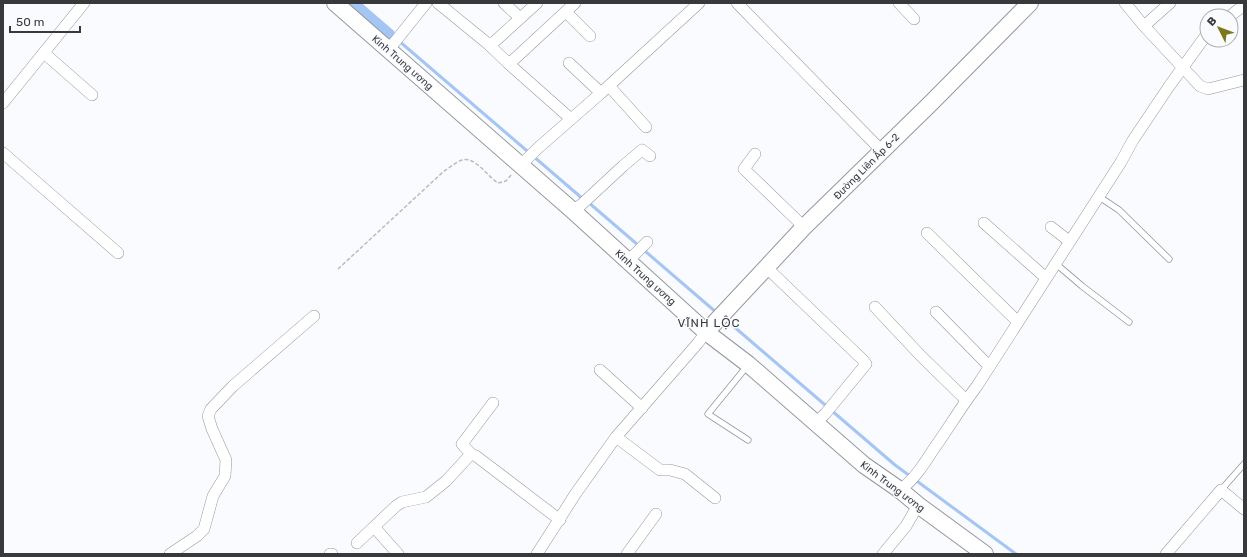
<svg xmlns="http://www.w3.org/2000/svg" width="1247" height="557" font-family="Rubik,sans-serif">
<rect width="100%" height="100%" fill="#f9fbfe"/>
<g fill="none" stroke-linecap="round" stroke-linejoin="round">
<g stroke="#a5c5f4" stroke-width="3">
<polyline points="399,41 583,199"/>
<polyline points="588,202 717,313"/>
<polyline points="725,319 895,465 1016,554"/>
</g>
<polyline stroke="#a5c5f4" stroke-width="10" points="354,3 390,34"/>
<defs>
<g id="lane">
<polyline points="1098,196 1119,210 1169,259"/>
<polyline points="1055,263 1082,286 1129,322"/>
<polyline points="748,440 708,414 748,365"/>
<polyline points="1221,490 1244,464"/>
</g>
<g id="street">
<polyline points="438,3 487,43 493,43 537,3"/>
<polyline points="504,3 520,18"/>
<polyline points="737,3 881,150"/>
<polyline points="899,3 914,19"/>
<polyline points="1125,3 1144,26 1200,86 1208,89 1244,80"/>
<polyline points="566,12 590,36"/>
<polyline points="1230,16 1244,5"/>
<polyline points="1144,26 1170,3"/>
<polyline points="487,43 509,64 575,3"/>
<polyline points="387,48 394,43 426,3"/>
<polyline points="44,53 92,95"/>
<polyline points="569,63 601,93"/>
<polyline points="509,64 571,119"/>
<polyline points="609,86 646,127"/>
<polyline points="3,103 84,3"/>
<polyline points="3,153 118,253"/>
<polyline points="755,154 744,169 804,227"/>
<polyline points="520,166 538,148 601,93 699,3"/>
<polyline points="572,210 581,205 623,166 642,150 650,156"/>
<polyline points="984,223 1046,278"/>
<polyline points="1051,227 1069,241"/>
<polyline points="927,233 1018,322"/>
<polyline points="628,261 647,242"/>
<polyline points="766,267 863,360 866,364 825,414 815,423"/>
<polyline points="875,307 920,355 966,400"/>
<polyline points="936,312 989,366"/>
<polyline points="600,370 642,408"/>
<polyline points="616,437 660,470 670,470 685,474 715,498"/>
<polyline points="471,454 462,444 493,403"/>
<path d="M900,490C914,480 924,464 933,450C948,429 961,407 977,386L1121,162L1133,140L1170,85L1207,34"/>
<polyline points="374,527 398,554"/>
<polyline points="357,543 396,506 402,502 426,497 446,481 471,454 476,456 560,520"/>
<polyline points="170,554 197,536 204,529 213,496 225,476 226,460 212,429 208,416 211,409 233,386 314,316"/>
<polyline points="330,554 332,554"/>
<polyline points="537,554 576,493 616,437 698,343 706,332"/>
<polyline points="627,554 656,514"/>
<polyline points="883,554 906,526 918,505"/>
<polyline points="1166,554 1221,490 1244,509"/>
</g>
<g id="secondary">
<polyline points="335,3 572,210 706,332 748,364 864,465 900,490 918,505 985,554"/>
<polyline points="706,332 804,227 931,103 1030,3"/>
</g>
</defs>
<use href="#lane" stroke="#94989d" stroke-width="7"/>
<use href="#street" stroke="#94989d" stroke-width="12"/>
<use href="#secondary" stroke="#94989d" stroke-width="18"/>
<path stroke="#b9bbbd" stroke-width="1.5" stroke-dasharray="4 2" stroke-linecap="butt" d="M338,269L443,172C449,168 456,162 462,160C475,156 487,176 498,183L506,181L512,174"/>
<use href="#lane" stroke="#fff" stroke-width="5.5"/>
<use href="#street" stroke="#fff" stroke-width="11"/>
<use href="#secondary" stroke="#fff" stroke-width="16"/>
</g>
<g text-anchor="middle" stroke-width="3" stroke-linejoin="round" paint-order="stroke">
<g font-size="10" fill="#38393b" stroke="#f9fbfe">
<text transform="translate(403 62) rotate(41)" y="4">Kinh Trung ương</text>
<text transform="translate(866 166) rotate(-45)" y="4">Đường Liên Ấp 6-2</text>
<text transform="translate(646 277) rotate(42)" y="4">Kinh Trung ương</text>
<text transform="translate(893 486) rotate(37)" y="4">Kinh Trung ương</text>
</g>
<g font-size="12" letter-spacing="1" fill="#38393b" stroke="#f9fbfe">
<text x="709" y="327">VĨNH LỘC</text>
</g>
</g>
<rect width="1247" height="557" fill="none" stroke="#38393b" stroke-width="8"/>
<g transform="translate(1219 28) rotate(312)"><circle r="19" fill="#f9fbfe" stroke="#acadb0"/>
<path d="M0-3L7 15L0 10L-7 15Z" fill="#7b771c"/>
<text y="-6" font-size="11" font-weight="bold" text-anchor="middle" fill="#38393b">B</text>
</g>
<path d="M10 26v6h70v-6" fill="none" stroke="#38393b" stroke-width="2"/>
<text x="16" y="26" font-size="12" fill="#38393b" stroke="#f9fbfe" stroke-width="3" paint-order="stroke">50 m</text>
</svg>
